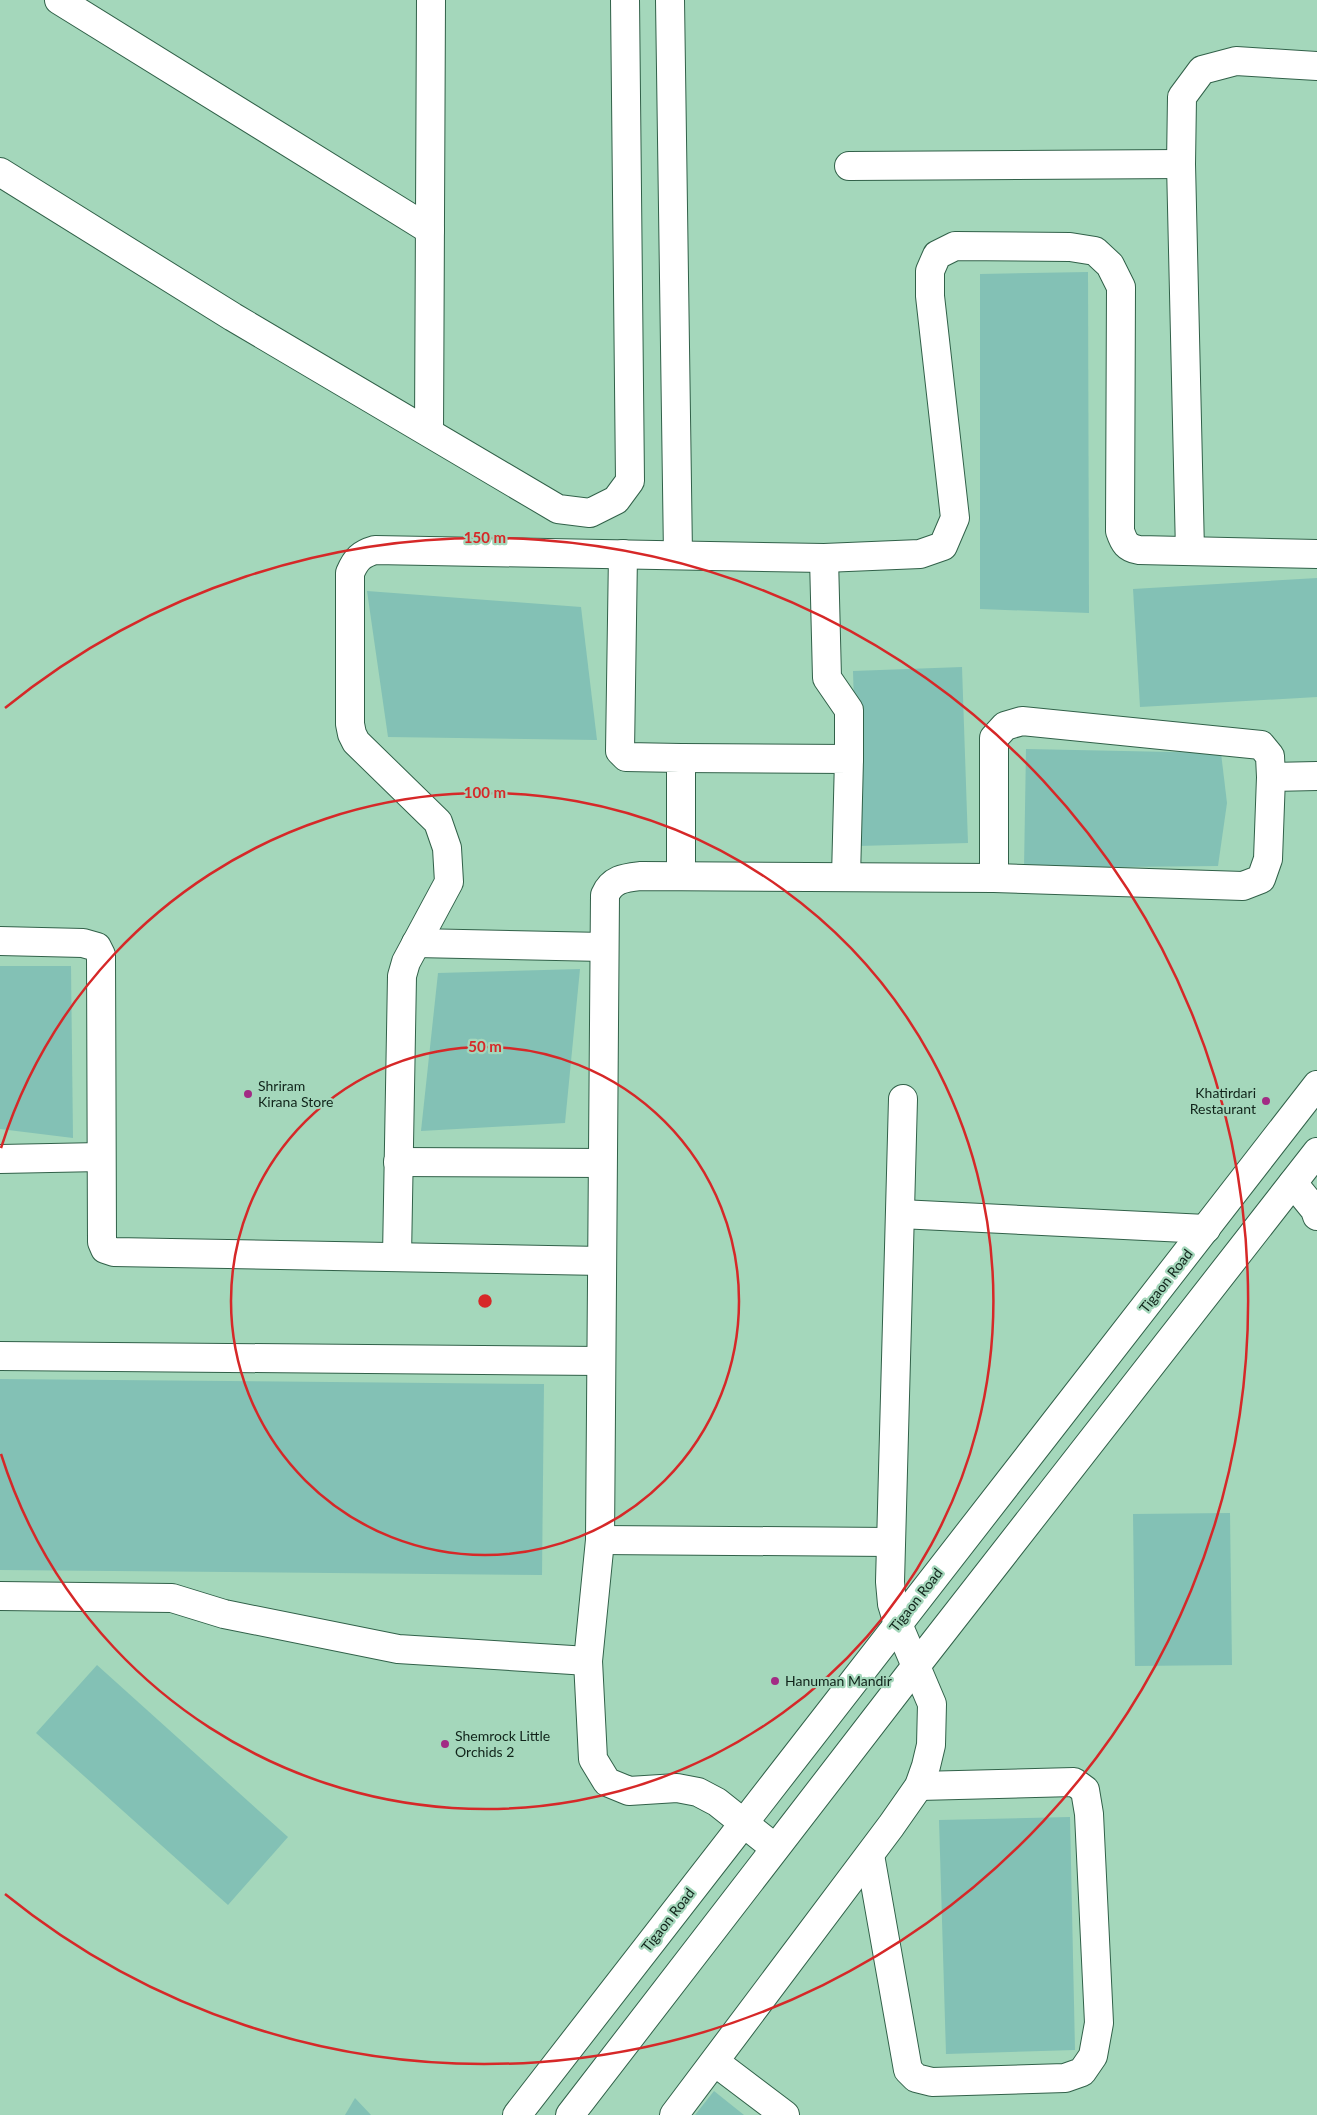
<svg xmlns="http://www.w3.org/2000/svg" width="1317" height="2115" font-family="Lato,sans-serif">
<rect width="100%" height="100%" fill="#a4d7bb"/>
<g fill="#83c1b5">
<polygon points="1088,272 1089,613 980,609 980,274"/>
<polygon points="1317,578 1317,697 1140,707 1133,589"/>
<polygon points="367,591 581,607 597,740 388,737"/>
<polygon points="962,667 968,843 858,846 853,671"/>
<polygon points="1026,749 1221,753 1227,803 1218,866 1024,868"/>
<polygon points="0,966 71,966 73,1138 0,1129"/>
<polygon points="580,969 565,1123 421,1131 438,973"/>
<polygon points="0,1379 544,1384 542,1575 0,1570"/>
<polygon points="1230,1513 1232,1665 1135,1666 1133,1514"/>
<polygon points="97,1665 288,1837 228,1905 36,1733"/>
<polygon points="1070,1817 1075,2050 946,2054 939,1820"/>
<polygon points="714,2091 744,2115 695,2115"/>
<polygon points="355,2098 371,2115 345,2115"/>
</g>
<g fill="none" stroke-linecap="round" stroke-linejoin="round">
<defs>
<g id="minor">
<polyline points="59,0 430,230"/>
<polyline points="670,0 678,555"/>
<polyline points="849,166 1181,164"/>
<polyline points="0,172 233,317 558,509 590,513 616,500 630,481 625,0"/>
<polyline points="429,432 431,0"/>
<polyline points="1190,551 1181,164 1182,97 1202,70 1236,61 1317,66"/>
<polyline points="623,554 620,751 626,757 681,758 681,876"/>
<polyline points="824,558 827,678 849,710 849,759"/>
<polyline points="681,758 849,759 846,877"/>
<polyline points="994,878 994,738 1005,726 1022,721 1261,745 1270,756 1271,777"/>
<polyline points="0,941 83,943 97,947 101,955 102,1242 105,1249 114,1252 602,1261"/>
<polyline points="416,943 604,947"/>
<polyline points="0,1159 101,1157"/>
<polyline points="398,1162 602,1163"/>
<polyline points="1293,1183 1315,1210 1317,1216"/>
<polyline points="900,1214 1206,1229"/>
<path d="M397,1257L402,976L406,962L449,882L447,848L438,822L356,742L352,734L350,724V573C356,559 361,554 375,550L824,558L920,554L943,546L955,518L930,296V271L937,255L955,246L1070,247L1095,251L1110,265L1121,287L1120,531C1124,543 1127,548 1139,550L1317,554"/>
<polyline points="0,1356 601,1361"/>
<polyline points="600,1540 891,1542"/>
<polyline points="0,1596 172,1598 224,1614 398,1649 588,1661"/>
<path d="M775,1848L717,1802L698,1792L677,1788L629,1791L607,1782L593,1759L588,1661L600,1540L605,895C612,879 624,878 641,876L994,878L1243,886L1261,879L1268,859L1271,777L1317,776"/>
<polyline points="870,1855 908,2070 916,2078 932,2082 1065,2078 1082,2072 1093,2056 1099,2023 1089,1814 1085,1790 1074,1782 919,1786"/>
<polyline points="715,2062 785,2115"/>
<polyline points="517,2115 1317,1085"/>
<polyline points="570,2115 916,1666 1317,1152"/>
<polyline points="674,2115 891,1826 919,1786 926,1766 931,1745 932,1704 898,1624 892,1604 890,1582 903,1099"/>
</g>
</defs>
<use href="#minor" stroke="#316149" stroke-width="30"/>
<use href="#minor" stroke="#fff" stroke-width="28"/>
</g>
<g fill="none" stroke="#d62828" stroke-width="2.5">
<circle cx="485" cy="1301" r="254"/>
<path d="M1 1148A508 508 0 1 1 1 1454"/>
<path d="M5 708A763 763 0 1 1 5 1894"/>
</g>
<g fill="#a22b84" stroke="#a4d7bb" stroke-width="2">
<circle cx="248" cy="1094" r="5"/>
<circle cx="1266" cy="1101" r="5"/>
<circle cx="775" cy="1681" r="5"/>
<circle cx="445" cy="1744" r="5"/>
</g>
<g text-anchor="middle" stroke-width="4.5" stroke-linejoin="round" paint-order="stroke">
<g font-size="14" fill="#10241a" stroke="#a4d7bb" text-anchor="start">
<text x="258" y="1091">Shriram<tspan x="258" dy="16">Kirana Store</tspan></text>
<text x="1256" y="1098" text-anchor="end">Khatirdari<tspan x="1256" dy="16">Restaurant</tspan></text>
<text x="785" y="1686">Hanuman Mandir</text>
<text x="455" y="1741">Shemrock Little<tspan x="455" dy="16">Orchids 2</tspan></text>
</g>
<g font-size="14" fill="#10241a" stroke="#a4d7bb">
<text transform="translate(1166 1281) rotate(-52)" y="5">Tigaon Road</text>
<text transform="translate(916 1600) rotate(-52)" y="5">Tigaon Road</text>
<text transform="translate(668 1920) rotate(-52)" y="5">Tigaon Road</text>
</g>
</g>
<circle cx="485" cy="1301" r="8" fill="#d62828" stroke="#a4d7bb" stroke-width="2.5"/>
<g font-size="15" text-anchor="middle" font-weight="bold" fill="#d62828" stroke="#a4d7bb" stroke-width="4.5" stroke-linejoin="round" paint-order="stroke">
<text x="485" y="543">150 m</text>
<text x="485" y="798">100 m</text>
<text x="485" y="1052">50 m</text>
</g>
</svg>
